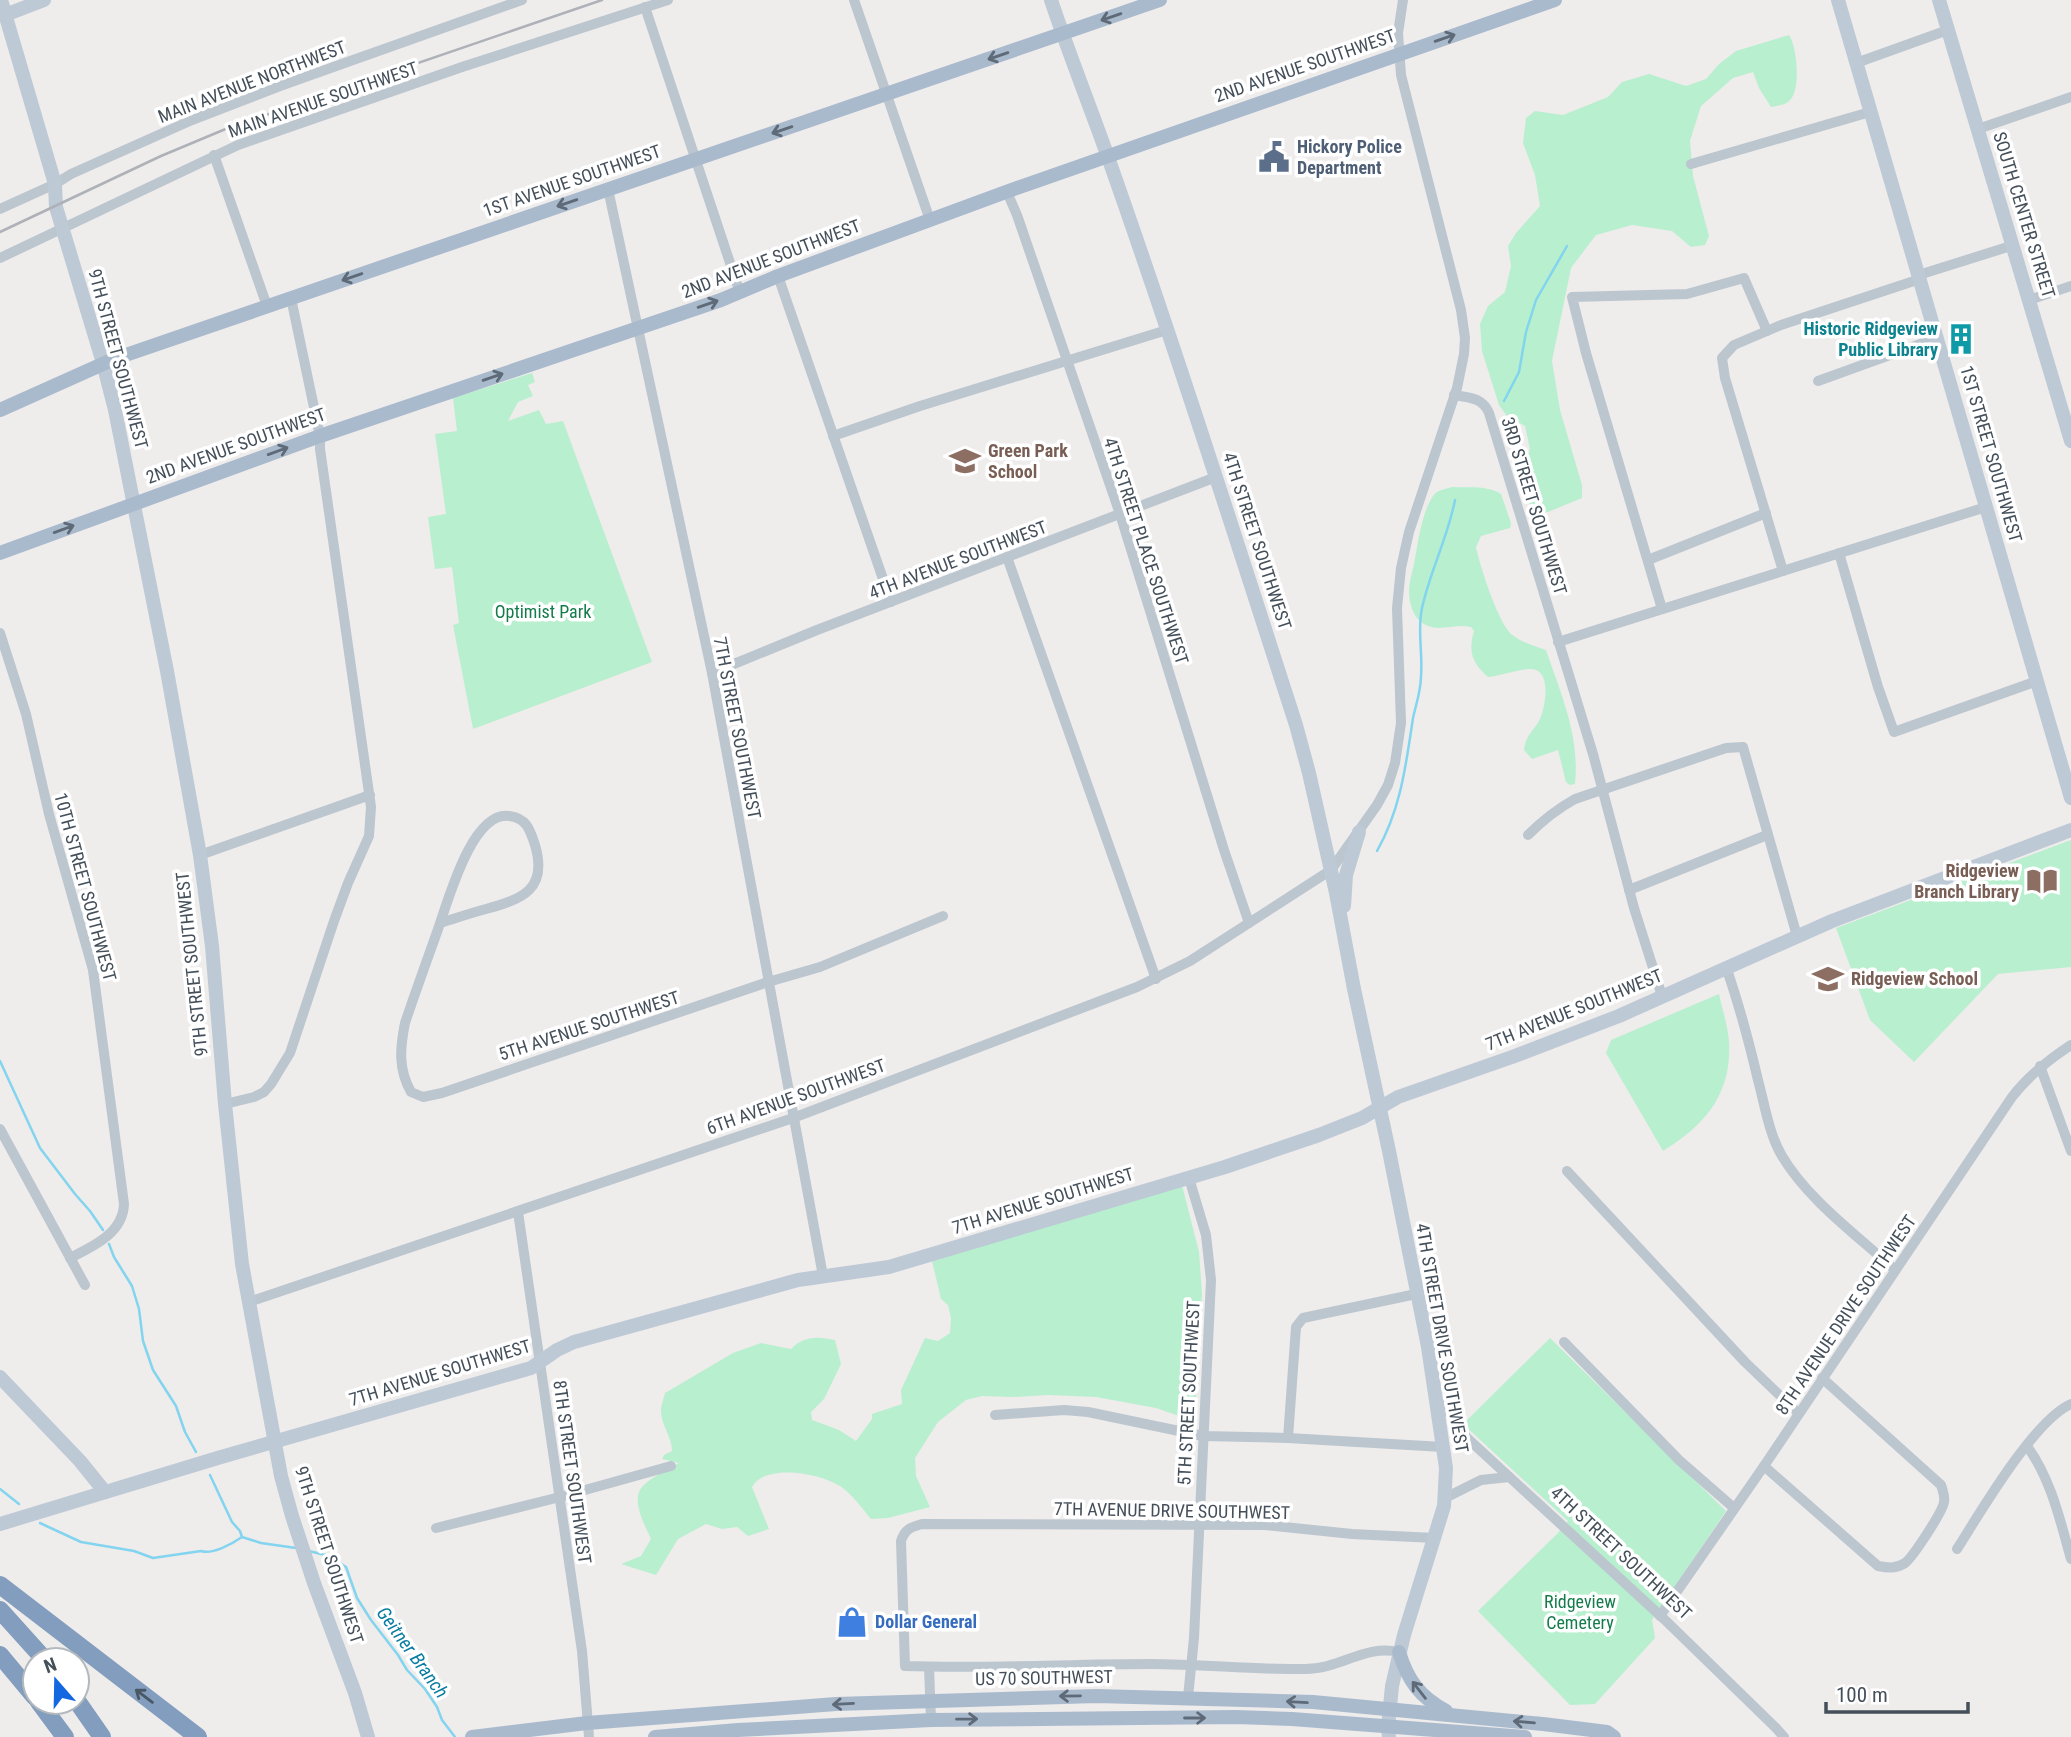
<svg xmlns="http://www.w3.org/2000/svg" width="2071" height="1737" font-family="'Roboto Condensed',sans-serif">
<rect width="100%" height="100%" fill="#efecec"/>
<g fill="#b8efcf">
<path d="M1789,35C1797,46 1802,93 1788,102C1784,105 1776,106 1771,107L1759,88L1753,72L1733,78L1701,106L1690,141L1693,176L1709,236L1705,245L1691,247L1672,231L1632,225L1596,235L1571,268L1552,361L1560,410L1582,485V498L1548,512L1534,513L1521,486L1519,475L1530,449L1525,426L1507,416L1499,405L1482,351L1480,324L1488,306L1505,292L1511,266L1508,246L1516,233L1540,206L1535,175L1523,143L1526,118L1535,111L1563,115L1608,97L1622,82L1649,74L1686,86L1706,79L1719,64L1736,51Z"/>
<polygon points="532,373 535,382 528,385 533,396 518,402 508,421 539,410 546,424 563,421 652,662 473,729 453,625 459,623 452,567 435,569 428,517 446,514 435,434 457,431 453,398"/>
<path d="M1452,487C1468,488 1487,485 1501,494L1511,523L1510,528L1481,536L1476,547C1480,566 1497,620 1511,634C1520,642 1535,646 1546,650C1561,694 1580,736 1575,784L1570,785L1566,782L1558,750L1532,759L1524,750C1526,735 1532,733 1539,721C1545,709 1553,670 1531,669C1523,668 1499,676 1488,677C1472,663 1468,651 1474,631L1471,627C1455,623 1438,633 1424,624C1413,618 1409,603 1409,591C1409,582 1412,573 1414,564C1418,544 1421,514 1433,496C1437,490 1445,489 1452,487Z"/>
<polygon points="2071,840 2071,967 1998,974 1914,1062 1870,1020 1836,928"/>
<path d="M1719,994C1722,1009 1728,1026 1729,1042C1732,1094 1705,1125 1663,1151L1606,1053L1611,1040Z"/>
<path d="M1182,1185L1199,1252L1202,1293L1195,1414L1185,1418L1156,1408L1096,1397L1048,1395L1014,1397L982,1396L966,1400L938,1422L915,1458L916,1476L930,1507L888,1518L871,1519C861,1507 853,1495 840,1486C820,1473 765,1463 752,1487L769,1529L748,1536L737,1527L722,1529L706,1524L678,1539L656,1575L621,1564L641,1556L651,1539C645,1525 629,1498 644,1485C653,1476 668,1470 679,1463L662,1459L664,1455L672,1451C672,1437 661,1425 661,1411C661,1405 664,1398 665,1393L733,1353L761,1343L791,1349C803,1336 818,1336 835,1340L841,1364L824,1399L811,1412L812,1420L839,1430L856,1441L872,1419V1414L902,1404L901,1390L925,1338L938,1341L950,1333L951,1318L948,1305L941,1299L932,1261Z"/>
<polygon points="1550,1338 1726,1511 1652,1620 1655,1638 1595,1704 1570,1705 1478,1611 1557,1534 1568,1521 1463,1424"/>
</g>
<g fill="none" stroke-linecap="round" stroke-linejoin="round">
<g stroke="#83d4ee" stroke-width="2.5">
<polyline points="1504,401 1519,372 1526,332 1536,300 1567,246"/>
<path d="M1377,851C1401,809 1406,764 1413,718C1416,704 1421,691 1421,676C1423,653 1417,631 1422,608C1430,571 1448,537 1455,500"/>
<polyline points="0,1061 40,1148 75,1194 90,1211 103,1230"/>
<polyline points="109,1244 114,1257 132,1286 139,1309 143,1341 153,1370 176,1406 185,1432 196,1452"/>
<polyline points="210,1475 232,1522 240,1531 242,1537"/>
<polyline points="0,1489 19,1504"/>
<path d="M40,1523L81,1542L134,1551L153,1558L201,1551C212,1555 232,1544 242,1537L261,1543L296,1548"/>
<polyline points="309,1551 329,1556 346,1567 357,1598 371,1620 398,1655 407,1670 425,1689 437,1707 442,1720 455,1737"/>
</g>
<g stroke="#bcc6cf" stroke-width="10">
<polyline points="854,0 930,220"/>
<polyline points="645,7 740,293"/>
<polyline points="1856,63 1948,30"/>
<polyline points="1978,129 2071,97"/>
<polyline points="214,155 267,306"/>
<polyline points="1691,164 1870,112"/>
<polyline points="608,189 712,673 823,1276"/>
<polyline points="1007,192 1017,215 1120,514 1224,850 1249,923"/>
<polyline points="0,209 55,184 71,174 192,120 280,86 522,0"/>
<polyline points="0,258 238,145 462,67 668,0"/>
<polyline points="778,276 891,602"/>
<polyline points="2029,300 2071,286"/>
<polyline points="1818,381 1937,338"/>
<path d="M1454,395C1469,398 1482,397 1489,413L1593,754L1634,908L1662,996"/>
<polyline points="833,436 920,406 1167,330"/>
<polyline points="1839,553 1878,687 1894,732 2037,681"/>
<polyline points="1007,557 1156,979"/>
<polyline points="1648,560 1766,513"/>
<polyline points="1783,571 1725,378 1722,358 1734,345 1781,325 1914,281 1925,273 2014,245"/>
<polyline points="1662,609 1586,353 1572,297 1687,294 1744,278 1767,331"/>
<path d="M0,633L26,714L49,814L93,970L124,1204C123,1233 94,1246 70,1258"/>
<polyline points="1558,642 1986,507"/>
<polyline points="712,673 817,630 1216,477"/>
<path d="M1528,835C1543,820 1557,809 1575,799L1726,748L1743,747L1797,936"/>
<polyline points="200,855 370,795"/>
<polyline points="1629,890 1767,835"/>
<path d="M440,923C456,918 471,913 486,909C523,899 548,889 535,845C530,830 527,818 509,816C471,811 447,905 437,932C426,963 415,993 405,1023C400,1048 398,1069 411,1092L423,1097L442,1093L768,982L820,967L943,916"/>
<path d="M1726,967C1739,1004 1749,1042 1758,1080C1765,1106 1769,1134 1782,1156C1808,1200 1858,1236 1895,1270"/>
<polyline points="2040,1066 2071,1151"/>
<polyline points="225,1104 254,1097 264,1092 271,1084 290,1053 334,921 348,883 369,836 371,807 320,449 320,436 291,298"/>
<polyline points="0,1129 85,1285"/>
<polyline points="1567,1171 1745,1362 1798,1413"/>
<polyline points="518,1212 582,1651 589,1737"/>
<polyline points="249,1302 793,1118 1137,987 1190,961 1331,870 1377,805 1388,785 1395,763 1401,723 1397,608 1401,568 1409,532 1457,388 1464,354 1465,338 1461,310 1401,75 1398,33 1403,0"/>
<polyline points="1564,1342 1679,1460 1734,1508"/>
<polyline points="1438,1398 1467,1438 1664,1619 1776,1728 1784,1737"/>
<polyline points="995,1415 1064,1410 1088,1412 1203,1436 1288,1438 1443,1447"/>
<polyline points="1288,1438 1296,1327 1303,1318 1416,1294"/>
<path d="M2027,1446C2051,1479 2060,1520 2071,1559"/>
<path d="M1764,1466L1878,1566C1888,1568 1896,1569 1905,1563C1913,1557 1943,1511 1944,1502C1945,1496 1943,1491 1941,1485L1822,1378"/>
<polyline points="1445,1498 1481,1480 1509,1477"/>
<polyline points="436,1528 560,1497 671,1466"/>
<path d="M1957,1549C1980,1513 2034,1420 2071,1404"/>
<path d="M1660,1616L1764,1466L2012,1097C2029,1075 2048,1060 2071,1045"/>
<path d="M1399,1652C1365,1644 1340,1669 1306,1669C1255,1670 1203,1664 1151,1664C1069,1664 987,1669 905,1666L901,1541C905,1529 911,1527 922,1524L1265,1525L1352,1534L1435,1538"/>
<polyline points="929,1667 931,1720"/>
<polyline points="1188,1697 1194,1638 1211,1280 1206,1235 1189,1178"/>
</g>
<g stroke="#bec9d6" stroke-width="14">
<polyline points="1,0 55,184 56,207 103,363 115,410 167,671 200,855 212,946 225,1104 242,1264 281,1476 292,1516 314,1583 355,1693 368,1737"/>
<path d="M1051,0C1069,54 1090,106 1109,160C1175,347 1235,536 1296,725L1309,773L1336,893L1354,989L1389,1151L1428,1347L1446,1468L1444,1506L1404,1635L1392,1686L1388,1727L1389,1737"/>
<polyline points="1838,0 2071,798"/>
<polyline points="1939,0 2071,441"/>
<polyline points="5,15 44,0"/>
<polyline points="1344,906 1346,875 1359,832"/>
<polyline points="0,1377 80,1461 105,1492"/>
<polyline points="0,1524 221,1457 531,1368 557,1350 574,1342 798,1280 889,1267 1225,1167 1319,1135 1362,1118 1398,1097 1512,1057 1619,1016 1832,921 2071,830"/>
</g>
<g stroke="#aabacd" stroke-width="14">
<polyline points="0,410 114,359 1160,0"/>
<polyline points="0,553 320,436 721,300 778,276 1014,189 1555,0"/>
<path d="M1399,1652C1408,1681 1420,1697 1446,1711"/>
<polyline points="472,1737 587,1723 836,1704 1096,1696 1313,1702 1543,1724 1607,1732 1614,1737"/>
<polyline points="655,1737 738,1730 931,1720 1236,1717 1292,1719 1525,1737"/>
</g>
<g stroke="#829dbd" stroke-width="18">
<polyline points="0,1585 198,1737"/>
<polyline points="0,1610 45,1660"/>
<polyline points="0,1655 35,1697"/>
<polyline points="77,1701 102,1737"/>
<polyline points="39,1702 65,1737"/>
</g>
<polyline stroke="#aeb1b7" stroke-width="2.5" points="0,232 161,156 228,128 602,0"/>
</g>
<defs><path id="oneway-shaft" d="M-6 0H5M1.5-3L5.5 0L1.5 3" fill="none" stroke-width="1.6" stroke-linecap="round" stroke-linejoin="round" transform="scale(1.75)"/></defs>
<g stroke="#5e6a77">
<use href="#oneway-shaft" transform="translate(1111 17) rotate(161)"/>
<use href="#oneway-shaft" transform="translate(1445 38) rotate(-19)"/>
<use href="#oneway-shaft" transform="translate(998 56) rotate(161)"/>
<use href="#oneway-shaft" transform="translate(782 130) rotate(161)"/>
<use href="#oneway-shaft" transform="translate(567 203) rotate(161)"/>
<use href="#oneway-shaft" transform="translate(352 277) rotate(161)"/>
<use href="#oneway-shaft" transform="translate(708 304) rotate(-19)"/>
<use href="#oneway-shaft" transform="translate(493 377) rotate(-19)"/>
<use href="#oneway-shaft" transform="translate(278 451) rotate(-20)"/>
<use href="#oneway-shaft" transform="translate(64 529) rotate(-20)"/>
<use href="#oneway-shaft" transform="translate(1419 1690) rotate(-128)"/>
<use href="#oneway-shaft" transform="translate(1070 1696) rotate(179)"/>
<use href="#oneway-shaft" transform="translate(1297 1702) rotate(-177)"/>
<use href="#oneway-shaft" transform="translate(843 1704) rotate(177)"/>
<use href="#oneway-shaft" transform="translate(1195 1718)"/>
<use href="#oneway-shaft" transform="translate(967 1719) rotate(-1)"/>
<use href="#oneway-shaft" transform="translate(1524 1722) rotate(-175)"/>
</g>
<use stroke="#4a5764" href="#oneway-shaft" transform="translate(144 1696) rotate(-143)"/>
<defs>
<symbol id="civic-bare" viewBox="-9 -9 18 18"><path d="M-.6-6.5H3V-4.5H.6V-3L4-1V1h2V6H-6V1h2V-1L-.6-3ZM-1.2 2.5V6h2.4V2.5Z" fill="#5c6f8a" stroke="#fff" stroke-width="2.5" paint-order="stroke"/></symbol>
<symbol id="building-bare" viewBox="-9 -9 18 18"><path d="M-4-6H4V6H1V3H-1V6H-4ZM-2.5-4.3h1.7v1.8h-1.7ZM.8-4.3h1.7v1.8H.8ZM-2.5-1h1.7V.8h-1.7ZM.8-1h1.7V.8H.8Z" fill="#0f9aa8" stroke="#fff" stroke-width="2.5" paint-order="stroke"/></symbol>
<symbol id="school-bare" viewBox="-9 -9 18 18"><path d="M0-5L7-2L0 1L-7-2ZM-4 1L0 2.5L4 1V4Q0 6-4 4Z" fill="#8d6e63" stroke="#fff" stroke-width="2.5" paint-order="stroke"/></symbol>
<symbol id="library-bare" viewBox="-9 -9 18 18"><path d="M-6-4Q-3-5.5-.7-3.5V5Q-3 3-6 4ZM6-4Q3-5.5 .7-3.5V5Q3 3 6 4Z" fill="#8d6e63" stroke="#fff" stroke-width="2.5" paint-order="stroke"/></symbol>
<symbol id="shop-bare" viewBox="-9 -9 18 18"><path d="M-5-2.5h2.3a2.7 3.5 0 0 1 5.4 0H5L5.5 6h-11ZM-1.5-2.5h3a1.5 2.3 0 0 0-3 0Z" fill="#3f7fe0" stroke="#fff" stroke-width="2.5" paint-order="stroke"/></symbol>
</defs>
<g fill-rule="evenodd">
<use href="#civic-bare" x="1252" y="135" width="44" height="44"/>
<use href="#building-bare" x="1939" y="317" width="44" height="44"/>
<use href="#school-bare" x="943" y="439" width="44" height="44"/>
<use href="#library-bare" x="2020" y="859" width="44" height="44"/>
<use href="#school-bare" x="1806" y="957" width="44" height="44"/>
<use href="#shop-bare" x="830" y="1600" width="44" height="44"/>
</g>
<g text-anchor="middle" stroke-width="7" stroke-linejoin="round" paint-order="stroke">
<g font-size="18" fill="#444f5a" stroke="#fff">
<text transform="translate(1305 66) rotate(-19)" y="6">2ND AVENUE SOUTHWEST</text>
<text transform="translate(252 82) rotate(-21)" y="6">MAIN AVENUE NORTHWEST</text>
<text transform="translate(323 100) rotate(-19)" y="6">MAIN AVENUE SOUTHWEST</text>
<text transform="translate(572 181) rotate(-19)" y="6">1ST AVENUE SOUTHWEST</text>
<text transform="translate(2024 215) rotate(73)" y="6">SOUTH CENTER STREET</text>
<text transform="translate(771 259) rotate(-21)" y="6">2ND AVENUE SOUTHWEST</text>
<text transform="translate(118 359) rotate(75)" y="6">9TH STREET SOUTHWEST</text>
<text transform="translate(236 446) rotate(-20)" y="6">2ND AVENUE SOUTHWEST</text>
<text transform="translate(1991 454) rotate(74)" y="6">1ST STREET SOUTHWEST</text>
<text transform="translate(1534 506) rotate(73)" y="6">3RD STREET SOUTHWEST</text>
<text transform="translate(1257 541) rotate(72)" y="6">4TH STREET SOUTHWEST</text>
<text transform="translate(1146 551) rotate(72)" y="6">4TH STREET PLACE SOUTHWEST</text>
<text transform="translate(958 560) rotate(-21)" y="6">4TH AVENUE SOUTHWEST</text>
<text transform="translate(737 728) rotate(79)" y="6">7TH STREET SOUTHWEST</text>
<text transform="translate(85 887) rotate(75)" y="6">10TH STREET SOUTHWEST</text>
<text transform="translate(192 964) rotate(-96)" y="6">9TH STREET SOUTHWEST</text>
<text transform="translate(1574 1010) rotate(-22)" y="6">7TH AVENUE SOUTHWEST</text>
<text transform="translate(589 1026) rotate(-18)" y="6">5TH AVENUE SOUTHWEST</text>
<text transform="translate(796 1097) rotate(-20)" y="6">6TH AVENUE SOUTHWEST</text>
<text transform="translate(1043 1201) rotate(-17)" y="6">7TH AVENUE SOUTHWEST</text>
<text transform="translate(1846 1315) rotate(-56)" y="6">8TH AVENUE DRIVE SOUTHWEST</text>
<text transform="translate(1442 1338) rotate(80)" y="6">4TH STREET DRIVE SOUTHWEST</text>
<text transform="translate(440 1373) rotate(-17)" y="6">7TH AVENUE SOUTHWEST</text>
<text transform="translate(1189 1393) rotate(-87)" y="6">5TH STREET SOUTHWEST</text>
<text transform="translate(572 1472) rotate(82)" y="6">8TH STREET SOUTHWEST</text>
<text transform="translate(1172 1511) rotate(1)" y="6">7TH AVENUE DRIVE SOUTHWEST</text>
<text transform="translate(1621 1553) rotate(43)" y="6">4TH STREET SOUTHWEST</text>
<text transform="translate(329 1555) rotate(72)" y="6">9TH STREET SOUTHWEST</text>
<text transform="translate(1044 1678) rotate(-1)" y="6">US 70 SOUTHWEST</text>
</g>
<g font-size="18" font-weight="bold" fill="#4e5e75" stroke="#fff" text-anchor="start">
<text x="1297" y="153">Hickory Police<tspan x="1297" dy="21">Department</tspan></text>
</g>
<g font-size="18" font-weight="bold" fill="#0d838f" stroke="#fff" text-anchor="end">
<text x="1938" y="335">Historic Ridgeview<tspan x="1938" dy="21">Public Library</tspan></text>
</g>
<g font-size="18" font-weight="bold" fill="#785e54" stroke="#fff" text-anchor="start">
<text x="988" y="457">Green Park<tspan x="988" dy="21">School</tspan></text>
<text x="2019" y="877" text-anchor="end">Ridgeview<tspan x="2019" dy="21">Branch Library</tspan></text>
<text x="1851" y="985">Ridgeview School</text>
</g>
<g font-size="18" fill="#147c4b" stroke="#fff">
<text x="543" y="618">Optimist Park</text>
<text x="1580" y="1608">Ridgeview<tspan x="1580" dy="21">Cemetery</tspan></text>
</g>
<g font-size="18" font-weight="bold" fill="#366cbe" stroke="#fff" text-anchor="start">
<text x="875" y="1628">Dollar General</text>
</g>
<g font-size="19" font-style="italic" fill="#087ca1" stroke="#fff">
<text transform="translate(413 1652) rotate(54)" y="7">Geitner Branch</text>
</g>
</g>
<g transform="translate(56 1681) rotate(340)"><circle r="33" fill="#ffffff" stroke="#b4b9bd" stroke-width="2"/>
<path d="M0-5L12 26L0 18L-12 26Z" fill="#1367e1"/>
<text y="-10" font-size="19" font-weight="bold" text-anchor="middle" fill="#444f5a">N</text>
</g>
<path d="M1826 1702v10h142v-10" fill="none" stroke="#444f5a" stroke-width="3.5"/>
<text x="1836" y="1702" font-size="21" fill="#444f5a" stroke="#ffffff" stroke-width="5" paint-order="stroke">100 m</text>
</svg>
